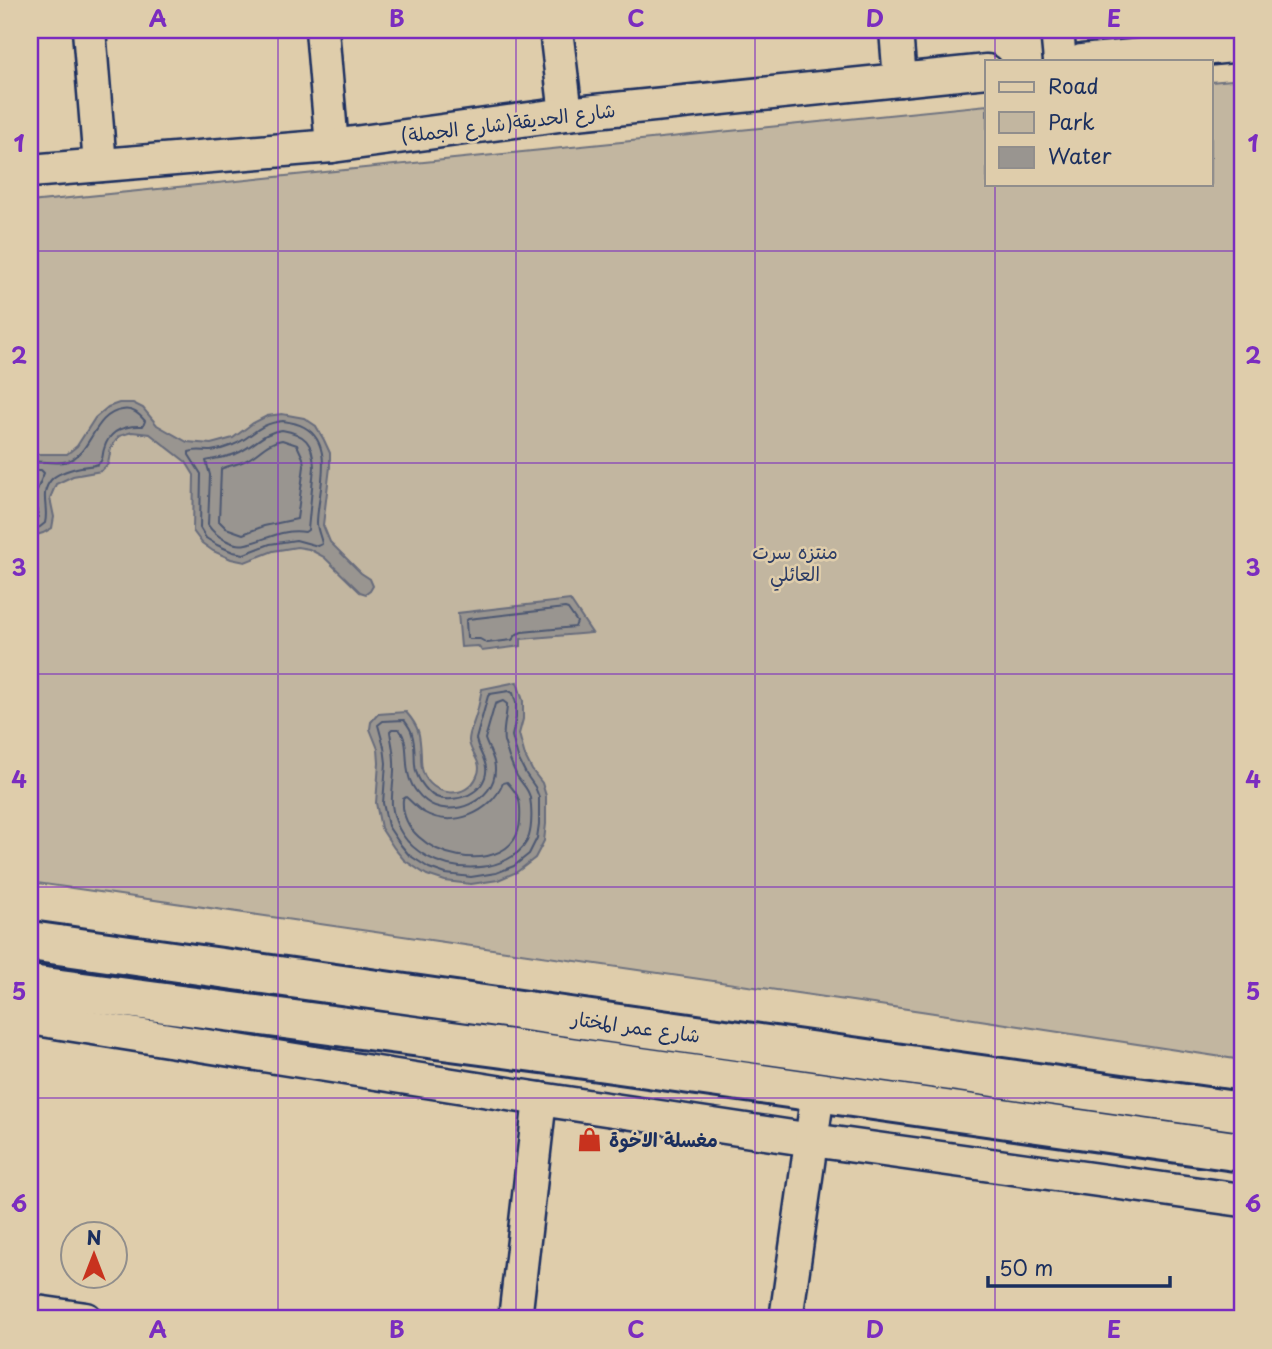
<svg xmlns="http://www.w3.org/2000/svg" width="1272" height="1349" font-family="'Playpen Sans','Playpen Sans Arabic',sans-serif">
<rect width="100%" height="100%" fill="#dfcdab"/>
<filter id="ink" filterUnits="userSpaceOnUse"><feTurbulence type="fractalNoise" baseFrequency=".0143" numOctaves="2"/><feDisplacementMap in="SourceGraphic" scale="14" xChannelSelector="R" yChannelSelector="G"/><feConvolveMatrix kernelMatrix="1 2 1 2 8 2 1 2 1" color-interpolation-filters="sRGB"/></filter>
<g filter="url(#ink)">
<polygon fill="#c2b6a0" stroke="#6e727f" stroke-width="2" points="1242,79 1242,1060 921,1011 30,882 30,202 987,105 987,184 1211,184 1211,82"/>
<g fill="#999590" stroke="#676c7c" stroke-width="2">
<polygon points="119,403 133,403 143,408 157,425 187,442 211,444 233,438 253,423 267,416 282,414 304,418 316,426 324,440 330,453 330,467 323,525 330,542 361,573 370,579 373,586 370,591 366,594 360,592 324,557 309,549 297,547 273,551 245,562 231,559 213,551 202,543 193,531 194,475 186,462 150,434 132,432 119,436 111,448 108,464 101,471 73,476 56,484 50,498 54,517 52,528 43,533 30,537 30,456 34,454 67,454 77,446 95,418 108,407"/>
<polygon points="570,600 592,633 521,639 521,646 482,651 478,646 461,647 458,613"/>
<path d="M517,682L523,701V719L519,734L525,756L532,770L542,783L546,796V824L544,841L535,858L517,872L498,880L471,884L445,881L427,875L404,860L394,848L381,828L376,803L379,763L378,749L370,729L371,722L378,714L406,712C420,728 420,735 421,756C421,761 421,767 423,772C432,797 467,800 477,776C484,762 470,754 469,741C469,732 474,723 476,715C479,707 480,697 482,689Z"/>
</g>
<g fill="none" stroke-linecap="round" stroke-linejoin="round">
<g stroke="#4d5872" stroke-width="2">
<path d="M283,421C290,422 297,423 304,427C337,445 317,494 317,523C317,530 321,537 322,544L318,546L296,540L270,544L244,554L233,552L217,545L206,538L200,528L201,474L189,455V452C196,449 203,451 211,451C218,450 226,448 233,445C253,438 255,424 283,421Z"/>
<path d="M282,430C305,434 313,442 314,467L308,530L305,532C283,528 266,540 246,544C233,547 215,536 208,525L210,475L206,461C217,458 230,457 240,452C256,444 264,432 282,430Z"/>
<path d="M282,440L297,445L303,458L304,466L297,519L264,526L243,534L226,528L219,521L221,469C227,466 235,465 242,462C257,457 265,442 282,440Z"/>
<path d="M30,462C42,460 57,465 68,461C92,453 93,414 122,410C133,408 139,414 145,421L143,426C125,425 109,430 104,449C102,454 104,461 98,464C94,466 86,466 81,467C72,469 57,473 51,480C39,494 49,507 45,523L40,527L30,530"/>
<polyline points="30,470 41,470 44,473 35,495 38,517 30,521"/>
<polygon points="565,608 568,609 577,622 575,627 522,632 517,634 512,640 487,643 480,639 469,639 467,637 466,621 468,619"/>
<path d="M509,691L513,693L516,703V718L512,736L518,758L526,774L535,787L539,797V824L537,838L529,854L514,866L496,873L471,877L446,874L429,868L409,855L400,844L388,826L383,803L386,763L384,747L378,725L383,721L404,720C407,724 411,729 412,734C419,757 407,769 428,791C434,798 443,800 452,799C464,798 474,794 481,785C494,766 479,756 476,739L488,696L490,694Z"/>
<path d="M503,701L507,704C507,716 502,730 504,741C507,753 511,764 517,776C521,783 529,789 530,798C532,808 532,826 529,836C524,853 504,863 488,866C445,873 398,853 392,805C391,791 395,776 394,762C394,751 391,741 390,731L392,729H399C415,749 395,777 426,801C450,820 496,801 495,769C495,757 488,749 485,739L495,704Z"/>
<path d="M507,782C520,796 521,802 520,821C516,882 398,860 403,799L406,797C412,802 417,808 423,812C453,829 491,813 503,783Z"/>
</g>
<defs>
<g id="minor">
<polyline points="89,30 100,165"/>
<polyline points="322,30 332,146"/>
<polyline points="556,30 566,114"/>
<polyline points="896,30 900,80"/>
<polyline points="1057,30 1060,61"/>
<polyline points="1082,61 1242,45"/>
<polyline points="30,171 332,146 566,114 987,71"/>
<polyline points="30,1018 540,1099 812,1140 1242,1200"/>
<polyline points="30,1311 86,1319"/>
<polyline points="515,1319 540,1099"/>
<polyline points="786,1319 818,1092"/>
</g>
<g id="major">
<polyline points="30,941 1242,1112"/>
<polyline points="30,985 549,1054 1242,1152"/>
</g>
</defs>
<use href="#minor" stroke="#1b2f5e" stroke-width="37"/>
<use href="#major" stroke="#1b2f5e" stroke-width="44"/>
<use href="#minor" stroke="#dfcdab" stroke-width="32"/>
<use href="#major" stroke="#dfcdab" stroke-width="38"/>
</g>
</g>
<path fill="none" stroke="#7b2cbf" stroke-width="2" stroke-opacity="0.55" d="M278,30V1319M516,30V1319M755,30V1319M995,30V61M995,184V1319M30,251H1242M30,463H1242M30,674H1242M30,887H1242M30,1098H1242"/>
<defs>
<symbol id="shop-bare" viewBox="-9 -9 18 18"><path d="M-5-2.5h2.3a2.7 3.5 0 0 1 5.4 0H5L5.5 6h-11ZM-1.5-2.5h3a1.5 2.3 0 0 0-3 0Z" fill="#c8321e" stroke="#dfcdab" stroke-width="2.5" paint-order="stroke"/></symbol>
</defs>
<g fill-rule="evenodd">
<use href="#shop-bare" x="572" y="1122" width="35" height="35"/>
</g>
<g text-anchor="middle" stroke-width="5" stroke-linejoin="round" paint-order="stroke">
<g font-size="19" fill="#1b2f5e" stroke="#dfcdab">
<text transform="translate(508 123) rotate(-7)" y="7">شارع الحديقة(شارع الجملة)</text>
<text transform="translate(636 1027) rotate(8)" y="7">شارع عمر المختار</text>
</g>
<g font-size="19" fill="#2c3c65" stroke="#dfcdab">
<text x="795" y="559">منتزه سرت<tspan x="795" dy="22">العائلي</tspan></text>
</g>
<g font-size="19" font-weight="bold" fill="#1b2f5e" stroke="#dfcdab" text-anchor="start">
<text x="609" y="1147">مغسلة الاخوة</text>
</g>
</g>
<rect width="1272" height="1349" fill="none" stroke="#dfcdab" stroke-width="77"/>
<rect x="985" y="60" width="228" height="126" fill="#dfcdab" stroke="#918e8c" stroke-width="2"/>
<rect x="999" y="82" width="35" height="10" fill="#dfcdab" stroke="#918e8c" stroke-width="2"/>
<text x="1048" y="94" font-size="21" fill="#1b2f5e">Road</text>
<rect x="999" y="112" width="35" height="21" fill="#c2b6a0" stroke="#918e8c" stroke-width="2"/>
<text x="1048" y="130" font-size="21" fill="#1b2f5e">Park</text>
<rect x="999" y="147" width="35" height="21" fill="#999590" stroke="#918e8c" stroke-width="2"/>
<text x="1048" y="164" font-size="21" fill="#1b2f5e">Water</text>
<g transform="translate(94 1255)"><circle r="33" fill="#dfcdab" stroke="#918e8c" stroke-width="2"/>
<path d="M0-5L12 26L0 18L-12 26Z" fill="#c8321e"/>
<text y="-10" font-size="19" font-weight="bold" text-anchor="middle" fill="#1b2f5e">N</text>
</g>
<path d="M988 1276v10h182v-10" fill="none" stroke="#1b2f5e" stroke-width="3.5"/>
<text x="999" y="1276" font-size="21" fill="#1b2f5e" stroke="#dfcdab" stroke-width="5" paint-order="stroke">50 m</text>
<rect x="38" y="38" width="1196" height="1272" fill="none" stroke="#7b2cbf" stroke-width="2.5"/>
<g font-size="23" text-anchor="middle" font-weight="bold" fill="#7b2cbf">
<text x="158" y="27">A</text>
<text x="397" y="27">B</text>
<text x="636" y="27">C</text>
<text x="875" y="27">D</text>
<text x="1114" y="27">E</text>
<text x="19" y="152">1</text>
<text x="1253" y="152">1</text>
<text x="19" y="364">2</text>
<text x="1253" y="364">2</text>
<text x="19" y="576">3</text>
<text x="1253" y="576">3</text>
<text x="19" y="788">4</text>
<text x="1253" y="788">4</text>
<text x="19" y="1000">5</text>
<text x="1253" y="1000">5</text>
<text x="19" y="1212">6</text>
<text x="1253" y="1212">6</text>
<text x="158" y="1338">A</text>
<text x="397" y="1338">B</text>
<text x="636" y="1338">C</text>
<text x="875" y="1338">D</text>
<text x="1114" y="1338">E</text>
</g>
</svg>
